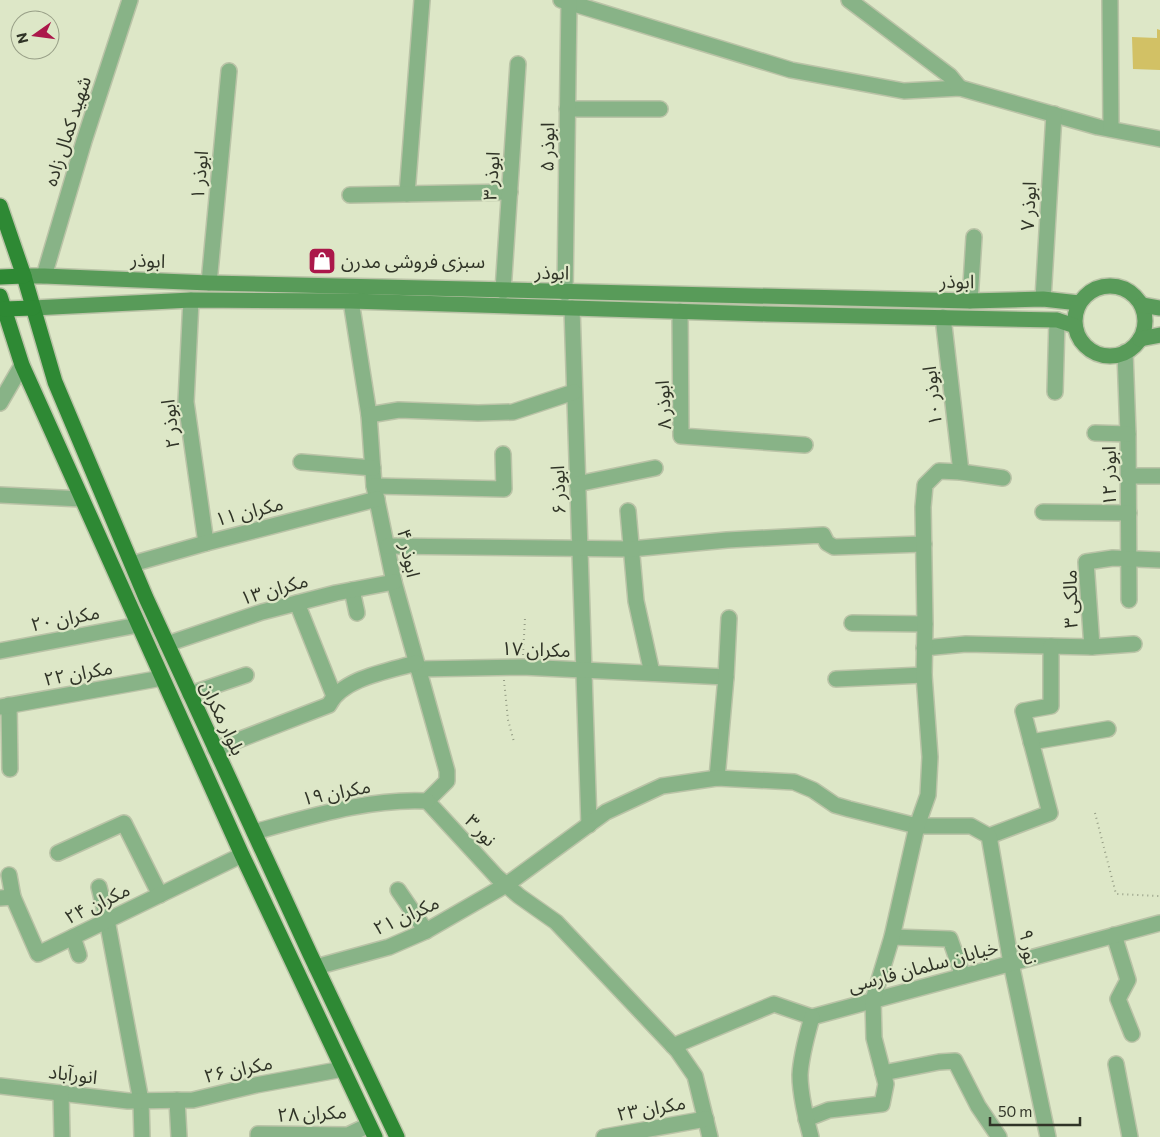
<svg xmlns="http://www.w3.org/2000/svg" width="1160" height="1137" font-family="Commissioner,'Noto Sans Arabic',sans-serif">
<rect width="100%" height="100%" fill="#dde7c7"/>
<polygon fill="#d2c165" points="1157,29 1160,30 1160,70 1133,69 1132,37 1157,38"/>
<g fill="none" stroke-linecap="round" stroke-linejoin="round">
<defs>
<g id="minor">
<polyline points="561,0 791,70 904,91 960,88 1098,127 1160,139"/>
<polyline points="849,0 950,76 960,88"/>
<polyline points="1110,0 1111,129"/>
<polyline points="567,109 660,109"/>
<polyline points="407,194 422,0"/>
<polyline points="350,195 510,192"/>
<polyline points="209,283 229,71"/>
<polyline points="503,291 518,64"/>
<polyline points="565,293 569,0"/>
<polyline points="1043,299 1054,114"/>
<polyline points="191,300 186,402 206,543"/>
<polyline points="351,301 369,415 374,486 394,582 447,771 447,781 427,801"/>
<polyline points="970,301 974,237"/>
<polyline points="572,308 589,825"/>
<polyline points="680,311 681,436 805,445"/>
<polyline points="943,317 961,472"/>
<polyline points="1125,352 1128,434 1129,600"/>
<polyline points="1055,392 1057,320"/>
<polyline points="0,403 22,365"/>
<polyline points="369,415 399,410 478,413 513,412 574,392"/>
<polyline points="1095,433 1128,434"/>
<polyline points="301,462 373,468"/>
<polyline points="1129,476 1160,476"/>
<polyline points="577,484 655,468"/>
<polyline points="374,486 504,489 503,454"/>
<polyline points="0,495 82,499"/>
<polyline points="628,511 636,601 652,673"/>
<polyline points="1043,512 1129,513"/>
<polyline points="388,546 631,549 727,540 823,535 827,543 834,547 924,544"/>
<polyline points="132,564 206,543 377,499"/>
<polyline points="352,590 357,613"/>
<polyline points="297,603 334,696"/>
<polyline points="852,623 925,624"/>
<polyline points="167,644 262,612 336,593 394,582"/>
<polyline points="1092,647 1086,562 1113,558 1160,560"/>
<polyline points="924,648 966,644 1092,647 1134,644"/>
<polyline points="0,651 138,625"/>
<polyline points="418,669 522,667 726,677"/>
<polyline points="836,679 924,675"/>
<polyline points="190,694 246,675"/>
<polyline points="9,705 10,769"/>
<polyline points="0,707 162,678"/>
<polyline points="1031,742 1108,729"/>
<path d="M215,749L329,705C342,678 389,671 416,663"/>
<polyline points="717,778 726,677 729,618"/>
<polyline points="427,801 497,877 519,896 556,922 677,1050 695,1076 710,1137"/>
<path d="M254,832C310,817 368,798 427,801"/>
<polyline points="989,836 1050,813 1023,711 1051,706 1051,646"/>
<polyline points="58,853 124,823 160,895"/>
<polyline points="9,875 13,897"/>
<polyline points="99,887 107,920 141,1101 142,1137"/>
<polyline points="398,890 426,931"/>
<polyline points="0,898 13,897 38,954 242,855"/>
<polyline points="1114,935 1128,980 1118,999 1132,1034"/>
<polyline points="73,937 79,955"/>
<polyline points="892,937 950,939 963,976"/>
<polyline points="316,967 389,947 426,931 506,885 606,812 662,786 717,778 794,782 813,790 835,805 849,809 917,826 971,826 989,836 1011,963 1048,1137"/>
<polyline points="812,1017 1160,923"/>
<polyline points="673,1046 774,1004 812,1017"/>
<polyline points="1116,1064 1130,1137"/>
<polyline points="883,1073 939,1062 955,1061 978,1106 999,1137"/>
<polyline points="0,1086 128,1101 193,1100 256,1085 343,1069"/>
<polyline points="61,1093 62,1137"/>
<polyline points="177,1100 179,1137"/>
<polyline points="806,1119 829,1110 882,1104 886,1084 874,1038 873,1000 892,937 917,826 928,795 930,757 924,675 925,624 923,507 925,485 939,471 961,472 1003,478"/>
<polyline points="258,1137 258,1134 348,1135 369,1125"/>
<polyline points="604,1137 706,1119"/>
<path d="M811,1137C806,1120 800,1092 800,1075C801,1055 807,1035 812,1017"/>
</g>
<polyline id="tertiary" points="44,276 84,141 130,0"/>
<g id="secondary">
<polyline points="24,276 44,276 209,283 970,301 1043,299 1079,303"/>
<circle cx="1110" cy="321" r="35"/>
<polyline points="1142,305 1160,308"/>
<polyline points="33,308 191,300 351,301 767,314 1057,320 1075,326"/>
<polyline points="1140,339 1160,335"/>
</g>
<g id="primary">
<polyline points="0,206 24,276 55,382 146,598 310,954 397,1137"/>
<polyline points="0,277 24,276"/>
<polyline points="0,296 22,365 242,855 375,1137"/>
<polyline points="4,309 33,308"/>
</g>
</defs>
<use href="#minor" stroke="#bac3a7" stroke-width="18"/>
<use href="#tertiary" stroke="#bac3a7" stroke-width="18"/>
<use href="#secondary" stroke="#bac3a7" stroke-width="18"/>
<use href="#primary" stroke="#bac3a7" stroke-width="18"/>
<g stroke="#959d85" stroke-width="2" stroke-dasharray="1 4" stroke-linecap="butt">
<polyline points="523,655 525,618"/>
<polyline points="504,680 508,720 514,742"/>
<polyline points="1095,813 1116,894 1160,896"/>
</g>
<use href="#minor" stroke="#88b387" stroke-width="15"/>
<use href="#tertiary" stroke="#88b387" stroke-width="15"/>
<use href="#secondary" stroke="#589b59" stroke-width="15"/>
<use href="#primary" stroke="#2e8934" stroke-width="15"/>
</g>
<defs>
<symbol id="shop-square" viewBox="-11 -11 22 22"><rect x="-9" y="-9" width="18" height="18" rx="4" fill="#ab184a" stroke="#dde7c7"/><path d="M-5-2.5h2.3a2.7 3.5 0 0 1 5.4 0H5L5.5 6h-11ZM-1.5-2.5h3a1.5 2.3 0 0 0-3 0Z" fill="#fff"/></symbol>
</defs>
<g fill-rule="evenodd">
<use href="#shop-square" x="306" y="245" width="32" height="32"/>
</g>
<g text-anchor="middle" stroke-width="4.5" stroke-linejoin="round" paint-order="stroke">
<g font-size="19" fill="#303427" stroke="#dde7c7">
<text transform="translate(67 131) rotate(-72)" y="7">شهید کمال زاده</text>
<text transform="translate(547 147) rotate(-89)" y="7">ابوذر ۵</text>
<text transform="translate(199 175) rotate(-85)" y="7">ابوذر ۱</text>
<text transform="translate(491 176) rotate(-86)" y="7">ابوذر ۳</text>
<text transform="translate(1028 206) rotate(-87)" y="7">ابوذر ۷</text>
<text transform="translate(148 260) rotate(3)" y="7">ابوذر</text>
<text transform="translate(552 272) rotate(2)" y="7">ابوذر</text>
<text transform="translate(957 281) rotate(1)" y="7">ابوذر</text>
<text transform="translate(932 396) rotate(-96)" y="7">ابوذر ۱۰</text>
<text transform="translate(663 405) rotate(-93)" y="7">ابوذر ۸</text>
<text transform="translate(170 424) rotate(-96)" y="7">ابوذر ۲</text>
<text transform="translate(1109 476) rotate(-90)" y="7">ابوذر ۱۲</text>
<text transform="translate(558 490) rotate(-92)" y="7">ابوذر ۶</text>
<text transform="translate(249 511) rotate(-14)" y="7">مکران ۱۱</text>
<text transform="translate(409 553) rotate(78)" y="7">ابوذر ۴</text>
<text transform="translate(274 589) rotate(-16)" y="7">مکران ۱۳</text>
<text transform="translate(1070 599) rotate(-91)" y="7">مالکی ۳</text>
<text transform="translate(65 618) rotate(-11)" y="7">مکران ۲۰</text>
<text transform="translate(536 649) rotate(2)" y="7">مکران ۱۷</text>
<text transform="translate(78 673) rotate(-10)" y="7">مکران ۲۲</text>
<text transform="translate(223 718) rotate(65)" y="7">بلوار مکران</text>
<text transform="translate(336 792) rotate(-11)" y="7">مکران ۱۹</text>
<text transform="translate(481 830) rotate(47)" y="7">نور ۳</text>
<text transform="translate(97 903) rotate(-26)" y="7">مکران ۲۴</text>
<text transform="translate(406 915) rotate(-24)" y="7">مکران ۲۱</text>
<text transform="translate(1029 947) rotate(80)" y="7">نور ۹</text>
<text transform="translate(923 966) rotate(-15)" y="7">خیابان سلمان فارسی</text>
<text transform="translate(238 1069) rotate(-12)" y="7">مکران ۲۶</text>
<text transform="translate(73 1074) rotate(7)" y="7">انورآباد</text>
<text transform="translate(651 1108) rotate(-10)" y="7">مکران ۲۳</text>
<text transform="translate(312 1113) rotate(-3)" y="7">مکران ۲۸</text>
</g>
<g font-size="19" fill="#303427" stroke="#dde7c7" text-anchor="start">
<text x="341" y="268">سبزی فروشی مدرن</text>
</g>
</g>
<g transform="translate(35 35) rotate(256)"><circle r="24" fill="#dde7c7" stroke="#989f87"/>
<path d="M0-4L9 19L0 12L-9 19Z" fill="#ab184a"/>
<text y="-8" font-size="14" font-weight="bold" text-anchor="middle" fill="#303427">N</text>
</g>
<path d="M990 1117v8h90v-8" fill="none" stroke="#303427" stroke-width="2.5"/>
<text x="998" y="1117" font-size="15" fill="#303427" stroke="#dde7c7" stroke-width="4" paint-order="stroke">50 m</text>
</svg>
